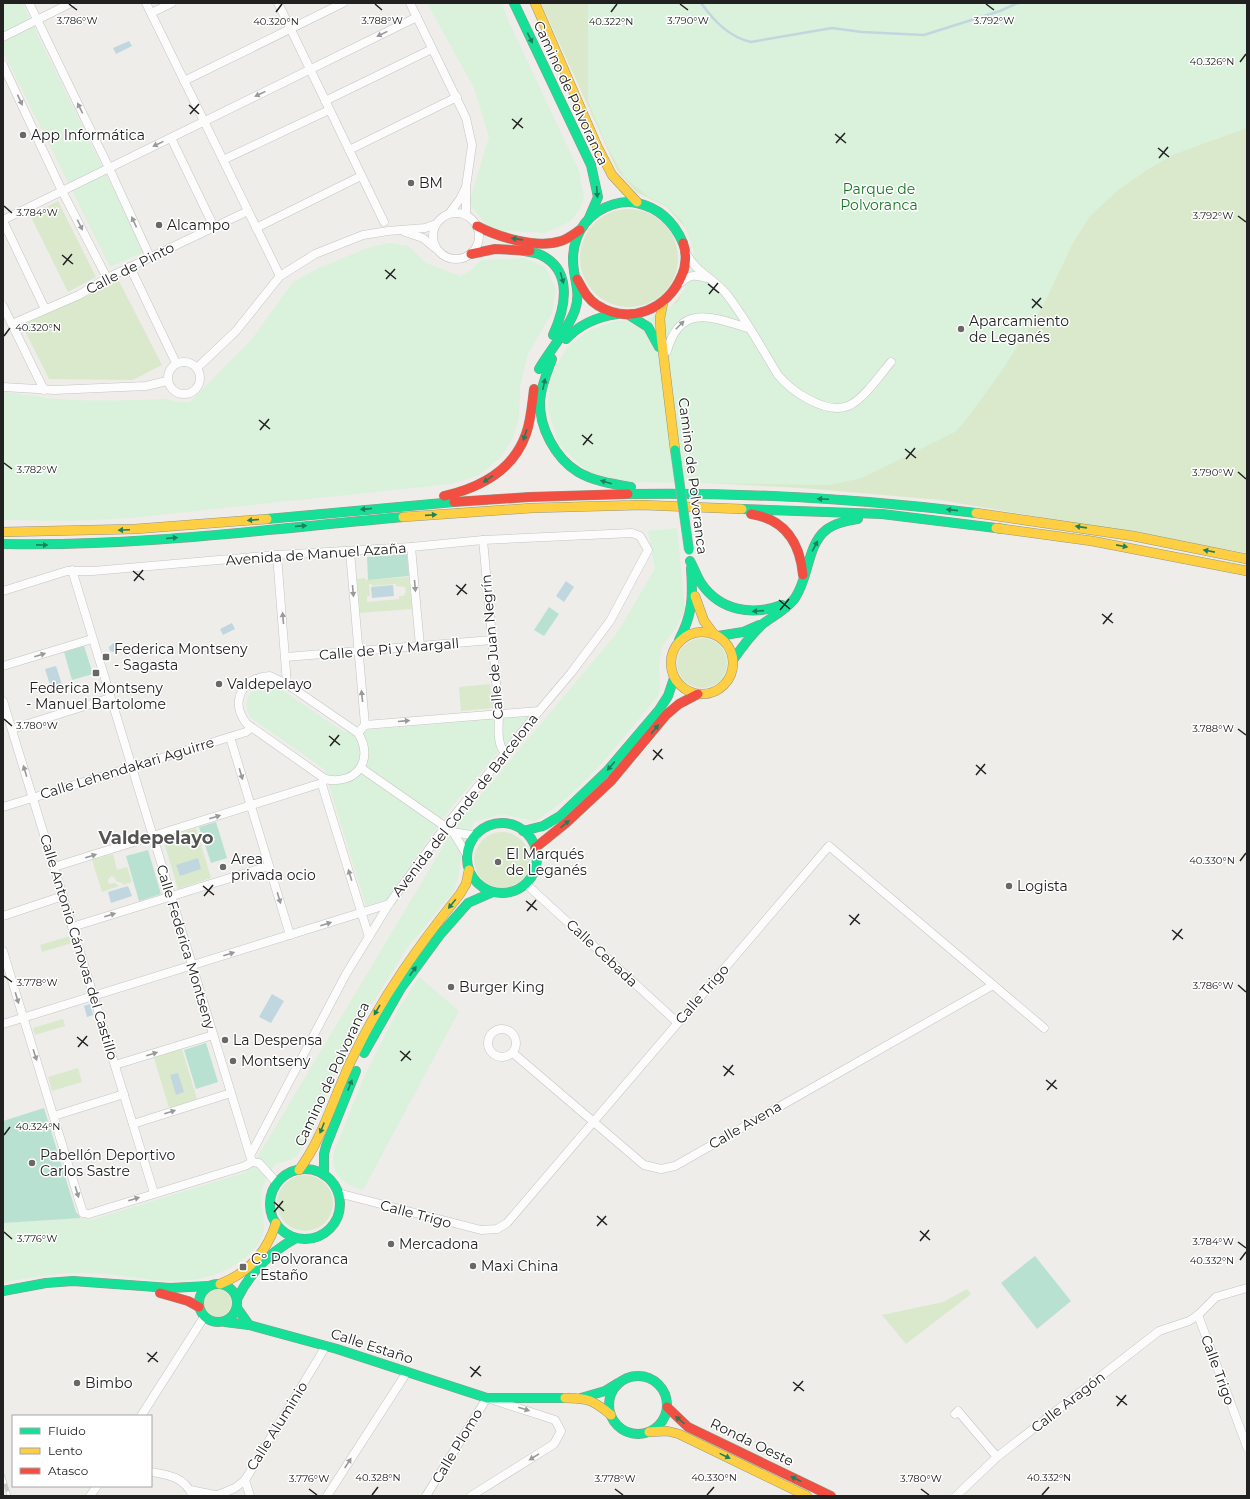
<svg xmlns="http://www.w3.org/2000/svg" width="1250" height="1499" font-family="Montserrat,sans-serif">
<rect width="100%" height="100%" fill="#eeedea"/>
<g fill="#dae9cc" fill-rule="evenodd">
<polygon points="541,3 1247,3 1247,553 940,500 802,488 689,482 667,319 674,303 691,282 697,257 688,231 667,207 636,192 617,170"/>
<polygon points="58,201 96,277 68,292 30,215"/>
<circle cx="629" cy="258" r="49"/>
<polygon points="119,281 162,365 133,380 49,379 22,325"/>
<path d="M409,577L412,609L360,613L357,579L365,578V580ZM369,584H372V586L396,584V586L405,587L406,592L403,596H399V599L367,602V596H370Z"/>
<circle cx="702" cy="663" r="25"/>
<polygon points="490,684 493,708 461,711 459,687"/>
<polygon points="196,828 211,878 178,889 163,839"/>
<circle cx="502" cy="860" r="28"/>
<polygon points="113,854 117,870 127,867 132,882 123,885 122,883 116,881 114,877 111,876 108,880 109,884 115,883 119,886 102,892 92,860"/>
<polygon points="70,936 72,943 42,952 40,945"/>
<polygon points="63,1019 65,1026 35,1035 33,1028"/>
<polygon points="182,1049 197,1099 169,1108 154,1058"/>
<polygon points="78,1068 82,1082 52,1091 48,1077"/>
<circle cx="305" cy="1203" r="28"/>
<polygon points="967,1289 971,1294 906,1344 882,1315 943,1302"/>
<circle cx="217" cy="1303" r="14"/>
</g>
<g fill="#daf1db">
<polygon points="3,3 22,3 144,252 110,267 3,51"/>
<polygon points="427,3 502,3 508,20 579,171 584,198 579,210 571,221 545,233 490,230 469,203 489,137 474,88"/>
<polygon points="588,3 1247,3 1247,128 1175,154 1150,168 1117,191 1090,216 1073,243 1043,306 1003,369 966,420 955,432 862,478 830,485 627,482 588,472 559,445 548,409 550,376 568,346 590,330 616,321 647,320 678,302 688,282 694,252 689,237 682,221 667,206 650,198 624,177 606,144 588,101"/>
<path d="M390,243L408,246L426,263L460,276L470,271L481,260L524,258L545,267L556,289L552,313L528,354L520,387L519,416L513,438L500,458L479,475L451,484L129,518L72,521L3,520V392C22,393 40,398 58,399C95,402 131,400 167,399L178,402H190L252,339L293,282L319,268L370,247Z"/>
<path d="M677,528L685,610L676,628L662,646L659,665L660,689L658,696C620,741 585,790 535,821L501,814L474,822L460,861L459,873L454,891L407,948L356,1030L337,1069L306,1144L296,1156L290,1160L275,1164C271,1172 265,1180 262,1189C258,1205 269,1224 261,1239C255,1250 243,1260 233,1266C182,1296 132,1271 78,1273C56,1273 24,1278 3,1283V1223L81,1218L91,1220L247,1172L264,1146L456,825L617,633L655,569L648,531Z"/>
<path d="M267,684L276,686L344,732L529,716L449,810L387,899L366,906L324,769L251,718C241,703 249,687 267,684Z"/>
<path d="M419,977L459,1011L363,1190C344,1185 330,1174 334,1152L364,1077L398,1010Z"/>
</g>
<g fill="#b9e1d2">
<polygon points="407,554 409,576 368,580 367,557"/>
<polygon points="549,607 559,614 544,636 534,630"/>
<polygon points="84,646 93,674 72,680 64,652"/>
<polygon points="216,822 227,858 211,863 199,827"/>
<polygon points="148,850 161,894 139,901 126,856"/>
<polygon points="206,1043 218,1082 196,1089 184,1050"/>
<polygon points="44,1108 76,1212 81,1218 3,1223 3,1121"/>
<polygon points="1035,1256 1071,1301 1037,1329 1001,1283"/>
</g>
<g fill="#c0d7df">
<polygon points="129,41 132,46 116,54 113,48"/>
<polygon points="566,581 574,587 564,602 556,596"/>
<polygon points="393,585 394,596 372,598 371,587"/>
<polygon points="232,623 235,629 223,635 220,629"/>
<polygon points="116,641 118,642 114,652 110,651 109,647"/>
<polygon points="56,666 63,688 52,691 45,669"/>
<polygon points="198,858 201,869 180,876 176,865"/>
<polygon points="128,886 132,896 111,903 108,892"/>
<polygon points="272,994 284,1001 271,1023 259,1017"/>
<polygon points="90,1004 93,1015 87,1017 84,1006"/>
<polygon points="178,1073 184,1092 176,1095 170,1075"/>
</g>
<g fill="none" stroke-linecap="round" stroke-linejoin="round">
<path stroke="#c0d7df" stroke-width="2.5" d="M701,3C714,21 729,37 751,42L832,28L862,32L924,35L1000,11L1018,3"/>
<defs>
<g id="street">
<polyline points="29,3 109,168 150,257"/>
<polyline points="146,3 280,276"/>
<polyline points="278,3 384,222"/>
<polyline points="410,3 466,118 472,145 466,187 466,215"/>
<polyline points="151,13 172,3"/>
<polyline points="3,37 71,3"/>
<polyline points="3,65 62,191 107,278"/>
<polyline points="184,81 343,3"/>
<polyline points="325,101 432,49"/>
<polyline points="171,138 214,227"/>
<polyline points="349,150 457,97"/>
<polyline points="223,160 329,110"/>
<circle cx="456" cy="236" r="23"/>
<polyline points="449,214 460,199 465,189"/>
<polyline points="3,220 417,17"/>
<polyline points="3,221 45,309"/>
<polyline points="256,228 361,176"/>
<polyline points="405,232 423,238 435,248"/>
<path d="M687,255C697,273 716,280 728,296C747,321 762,349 778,375C791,391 826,415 848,406C863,400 880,375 891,362"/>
<polyline points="130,267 176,363"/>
<path d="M682,282C690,274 696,275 706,278"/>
<polyline points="3,306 44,390"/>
<polyline points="12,324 79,295 107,278 248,211"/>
<path d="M667,351C680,303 712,317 748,328"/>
<circle cx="184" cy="378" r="16"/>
<polyline points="197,368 236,331 280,276 315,254 363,235 388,231 425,228 436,224"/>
<polyline points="3,387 54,390 146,386 167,381"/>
<path d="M483,540L499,713C499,724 496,745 505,752"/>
<polyline points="411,547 420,646"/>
<polyline points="350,552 365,725 358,733"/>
<polyline points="277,555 287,684"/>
<polyline points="72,570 252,1162"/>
<polyline points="3,591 67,571 93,571 277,555 411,547 483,540 632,533 640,536 648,550 610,621 571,673 539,711 445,827 389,904 346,974 251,1154"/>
<polyline points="286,657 492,640"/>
<polyline points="3,666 92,639"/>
<path d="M270,676L287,684L358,733C375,760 356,786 325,779L247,724C229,702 242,677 270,676Z"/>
<polyline points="3,701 154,1193"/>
<polyline points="365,725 539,711"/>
<polyline points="12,729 110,698"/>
<polyline points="230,737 290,935"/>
<polyline points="361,768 453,832 467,855"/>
<polyline points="325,779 322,783 323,788 369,937"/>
<polyline points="3,807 246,732 251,728"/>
<polyline points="453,832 476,836"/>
<polyline points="54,867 322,783"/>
<polyline points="526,884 678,1023"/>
<polyline points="3,916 63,896"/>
<polyline points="72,927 269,866"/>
<polyline points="3,951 83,1213 89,1214 245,1166 252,1162"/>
<polyline points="3,1024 389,904"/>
<circle cx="502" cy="1043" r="14"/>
<polyline points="513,1053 644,1165 661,1169 675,1166 993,985"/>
<polyline points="115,1065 213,1035"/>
<polyline points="54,1116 124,1094"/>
<polyline points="133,1124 231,1093"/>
<polyline points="252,1162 259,1163 277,1183"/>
<polyline points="338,1193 481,1230 497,1229 507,1223 829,846 1044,1028"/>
<polyline points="1198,1315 1247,1447"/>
<polyline points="955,1414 958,1411 997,1457"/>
<polyline points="141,1416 204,1317"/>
<path d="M151,1472C170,1475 184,1477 193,1496"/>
<polyline points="245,1480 250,1496"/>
<polyline points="190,1490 220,1496"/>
<polyline points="218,1495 235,1488 245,1480 326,1346"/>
<polyline points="90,1496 97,1486"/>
<polyline points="327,1496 407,1372"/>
<polyline points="426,1496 487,1398 555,1420 561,1431 554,1444 471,1496"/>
<polyline points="956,1496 997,1457 1159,1331 1189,1321 1198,1315 1216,1297 1247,1288"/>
</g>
<g id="fast">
<polyline points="514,3 591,165 598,197 589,218"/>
<path d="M520,250C527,252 535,252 541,255C574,271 565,309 553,335"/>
<polyline points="629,315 648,327 659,347"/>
<path d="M566,339C580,324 596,317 617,314"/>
<path d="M552,359C547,372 541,386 540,401C539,427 555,458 578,472C593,481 613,484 631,487"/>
<path d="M539,369C550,350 568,330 575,310C580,295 576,285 574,271C570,248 578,225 597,212C610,204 622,200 637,203C660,208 674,222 683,243"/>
<path d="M628,494C744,492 861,499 976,513"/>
<polyline points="742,509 882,514 1004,529"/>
<polyline points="267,519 454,502"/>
<path d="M3,544C136,547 270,529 403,517"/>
<path d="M690,561C694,568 697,577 701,583C720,611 752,616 782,605"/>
<polyline points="718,636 743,632 759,625"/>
<path d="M679,640C693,614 693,596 691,568"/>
<path d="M733,660C742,647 752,633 764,623C775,615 787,609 795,598C809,578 807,545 826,530C835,523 847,521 858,519"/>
<circle cx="502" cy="858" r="35"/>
<polyline points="523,831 543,826 560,816 608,770 659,710 668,696 674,678"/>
<polyline points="364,1053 401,988 439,936 468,903 493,892"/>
<circle cx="305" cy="1204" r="35"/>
<polyline points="324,1175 324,1154 326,1146 356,1071"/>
<circle cx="218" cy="1303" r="19"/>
<polyline points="3,1291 46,1283 73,1281 170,1288 209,1286"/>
<path d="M237,1299C250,1273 270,1252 296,1238"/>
<polyline points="237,1308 249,1325"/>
<polyline points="225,1322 249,1325 337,1349 487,1398 565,1398"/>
<circle cx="638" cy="1405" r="29"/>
<polyline points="581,1398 605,1391 618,1383"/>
</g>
<g id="slow">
<polyline points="535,3 597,146 612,175 637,202"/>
<polyline points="663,303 660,318 661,335 675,450"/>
<polyline points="976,513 1133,536 1247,559"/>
<polyline points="403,517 532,508 642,505 742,509"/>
<polyline points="996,528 1092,541 1247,571"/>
<polyline points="3,532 135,529 267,519"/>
<polyline points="695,596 704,621 713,633"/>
<circle cx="702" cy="663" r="31"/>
<path d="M299,1170C325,1135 335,1091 355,1053C383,995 420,944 460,894L466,884L469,870"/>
<path d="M220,1284C248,1273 267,1252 276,1223"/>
<path d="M565,1398C588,1398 593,1400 611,1415"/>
<polyline points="649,1432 667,1431 679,1434 807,1496"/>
</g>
<g id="jam">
<path d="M477,226C498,237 537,249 561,241C568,239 574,234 580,230"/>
<polyline points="471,254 495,249 530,251"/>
<path d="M577,279C583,289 587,299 597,305C630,326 668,309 682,275C686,266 687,253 683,243"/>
<path d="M444,496C479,488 513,471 526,434C531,420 532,404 534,389"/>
<polyline points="454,502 529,497 628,494"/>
<path d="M751,514C785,519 800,543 803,575"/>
<polyline points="535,848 566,823 611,781 666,715 679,704 698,694"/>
<polyline points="160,1293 188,1301 199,1307"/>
<polyline points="667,1407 688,1427 831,1496"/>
</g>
</defs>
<use href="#street" stroke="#c4c4c2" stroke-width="9"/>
<use href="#fast" stroke="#949783" stroke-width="10"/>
<use href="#slow" stroke="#949783" stroke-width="10"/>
<use href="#jam" stroke="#949783" stroke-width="10"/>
<use href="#street" stroke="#fcfcfc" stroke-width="8"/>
<use href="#fast" stroke="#16e098" stroke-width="9"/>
<use href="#slow" stroke="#ffcf43" stroke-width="9"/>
<use href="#jam" stroke="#f24e42" stroke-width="9"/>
<defs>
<polyline id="rail" points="3,1476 9,1496"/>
</defs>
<use href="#rail" stroke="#cbcbcb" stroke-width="4"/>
<use href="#rail" stroke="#fff" stroke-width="2.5" stroke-dasharray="8" stroke-linecap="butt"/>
<defs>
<polyline id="fast-bridge" points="675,450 689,550"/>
</defs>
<use href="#fast-bridge" stroke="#c1a3ab" stroke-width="10" stroke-linecap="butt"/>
<use href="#fast-bridge" stroke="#16e098" stroke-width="9"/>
</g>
<defs><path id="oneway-solid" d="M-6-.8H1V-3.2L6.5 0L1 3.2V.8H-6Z"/></defs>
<g fill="#999">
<use href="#oneway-solid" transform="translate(382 34) rotate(154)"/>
<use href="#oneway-solid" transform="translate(260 94) rotate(154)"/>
<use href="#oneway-solid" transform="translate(20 100) rotate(65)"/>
<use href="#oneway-solid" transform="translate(80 108) rotate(-116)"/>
<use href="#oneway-solid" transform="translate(158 144) rotate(154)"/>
<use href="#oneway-solid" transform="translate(134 222) rotate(-115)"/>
<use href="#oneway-solid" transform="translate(80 225) rotate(63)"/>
<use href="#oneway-solid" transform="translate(680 325) rotate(-45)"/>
<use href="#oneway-solid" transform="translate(415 586) rotate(85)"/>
<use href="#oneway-solid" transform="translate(353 591) rotate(85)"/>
<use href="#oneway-solid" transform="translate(283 618) rotate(-95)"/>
<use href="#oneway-solid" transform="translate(40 655) rotate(-17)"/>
<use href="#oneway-solid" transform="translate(362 696) rotate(-96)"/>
<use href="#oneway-solid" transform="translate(404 721) rotate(-5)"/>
<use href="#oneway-solid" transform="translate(25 771) rotate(-107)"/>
<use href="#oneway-solid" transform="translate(241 774) rotate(73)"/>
<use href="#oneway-solid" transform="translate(215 817) rotate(-17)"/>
<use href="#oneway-solid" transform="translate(91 856) rotate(-17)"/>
<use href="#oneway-solid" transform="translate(350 875) rotate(-107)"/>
<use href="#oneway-solid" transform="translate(279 898) rotate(73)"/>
<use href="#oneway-solid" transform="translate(110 915) rotate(-17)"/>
<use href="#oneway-solid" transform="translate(326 924) rotate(-17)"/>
<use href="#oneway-solid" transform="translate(229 954) rotate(-17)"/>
<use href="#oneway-solid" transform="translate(17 998) rotate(73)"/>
<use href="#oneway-solid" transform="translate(152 1054) rotate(-17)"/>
<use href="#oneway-solid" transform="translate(35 1055) rotate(72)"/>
<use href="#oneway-solid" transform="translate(170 1112) rotate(-17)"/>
<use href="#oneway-solid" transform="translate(77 1192) rotate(73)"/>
<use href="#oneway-solid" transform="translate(134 1199) rotate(-18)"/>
<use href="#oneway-solid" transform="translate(524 1409) rotate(17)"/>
<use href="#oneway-solid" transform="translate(534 1457) rotate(148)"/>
<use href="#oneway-solid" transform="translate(348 1463) rotate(-57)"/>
</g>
<g fill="#1c805c">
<use href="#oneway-solid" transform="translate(530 38) rotate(64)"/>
<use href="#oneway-solid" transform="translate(597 192) rotate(86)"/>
<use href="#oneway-solid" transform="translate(517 239) rotate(-172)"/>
<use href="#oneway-solid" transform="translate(562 278) rotate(74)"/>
<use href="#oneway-solid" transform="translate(544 384) rotate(-78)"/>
<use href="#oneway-solid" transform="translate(525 435) rotate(108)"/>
<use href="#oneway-solid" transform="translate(488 479) rotate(145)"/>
<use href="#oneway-solid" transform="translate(606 482) rotate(-164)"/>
<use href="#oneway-solid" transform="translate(823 499) rotate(-177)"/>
<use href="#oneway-solid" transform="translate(366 509) rotate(175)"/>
<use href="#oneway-solid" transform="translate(952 510) rotate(-174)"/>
<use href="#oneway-solid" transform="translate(431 515) rotate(-4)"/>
<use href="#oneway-solid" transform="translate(253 520) rotate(175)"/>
<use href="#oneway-solid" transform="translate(301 526) rotate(-5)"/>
<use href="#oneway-solid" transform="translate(1081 527) rotate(-172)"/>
<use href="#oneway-solid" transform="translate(124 530) rotate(177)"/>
<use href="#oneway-solid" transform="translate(172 538) rotate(-5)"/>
<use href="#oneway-solid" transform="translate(42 545) rotate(1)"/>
<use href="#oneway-solid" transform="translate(815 546) rotate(-62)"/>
<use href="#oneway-solid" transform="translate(1122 546) rotate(11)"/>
<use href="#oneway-solid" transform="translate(1209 551) rotate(-169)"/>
<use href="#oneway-solid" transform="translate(758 611) rotate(176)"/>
<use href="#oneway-solid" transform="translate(655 729) rotate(-51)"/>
<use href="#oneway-solid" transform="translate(611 766) rotate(131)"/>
<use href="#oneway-solid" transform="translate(565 824) rotate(-41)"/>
<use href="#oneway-solid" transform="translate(452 904) rotate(129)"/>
<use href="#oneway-solid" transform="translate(413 971) rotate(-55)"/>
<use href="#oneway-solid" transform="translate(377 1010) rotate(120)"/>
<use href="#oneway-solid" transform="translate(350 1085) rotate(-69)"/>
<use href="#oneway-solid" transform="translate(322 1128) rotate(112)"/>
<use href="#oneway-solid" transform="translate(680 1420) rotate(-141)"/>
<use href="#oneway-solid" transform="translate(725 1456) rotate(26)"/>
<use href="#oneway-solid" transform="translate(796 1479) rotate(-154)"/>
</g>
<path fill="none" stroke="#212121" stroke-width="1.5" d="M69,4L77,10M375,4L382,10M680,4L688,10M986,4L994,10M276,12L282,4M611,12L617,4M1240,62L1246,54M189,105L199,114M190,114L199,104M512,119L523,128M513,129L522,118M835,134L846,143M836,143L845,133M1158,148L1169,157M1159,158L1168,147M4,206L12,213M1238,216L1246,222M62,255L73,264M63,265L72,254M385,270L396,279M386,279L395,269M708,284L719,293M709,294L718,283M1032,299L1042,308M1032,308L1041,298M4,336L10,328M259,420L270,429M260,430L269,419M582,435L593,444M583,445L592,434M905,449L916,458M906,459L915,448M4,463L12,469M1238,472L1246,479M133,571L144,580M134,581L143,570M456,585L467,594M457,595L466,584M779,600L790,609M780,610L789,599M1102,614L1113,623M1103,624L1112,613M4,719L12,726M1238,729L1246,735M329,736L340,745M330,746L339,735M653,750L663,759M653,760L662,749M976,765L986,774M976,775L985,764M1240,861L1246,853M203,886L214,895M204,896L213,885M526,901L537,910M527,911L536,900M849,915L860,924M850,925L859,914M1172,930L1183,939M1173,940L1182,929M4,976L12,982M1238,985L1246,992M77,1037L88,1046M78,1047L87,1036M400,1051L411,1060M401,1061L410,1051M723,1066L734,1075M724,1076L733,1065M1046,1080L1057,1089M1047,1090L1056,1080M4,1135L10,1127M274,1202L284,1211M274,1212L283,1201M597,1216L607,1225M597,1226L606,1216M920,1231L930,1240M4,1232L12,1239M920,1241L929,1230M1238,1242L1246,1248M1240,1260L1246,1252M147,1353L158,1362M148,1362L157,1352M470,1367L481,1376M471,1377L480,1366M793,1382L804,1391M794,1391L803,1381M1116,1396L1127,1405M1117,1406L1126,1395M309,1489L317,1495M615,1489L623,1495M921,1489L929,1495M372,1495L378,1487M707,1495L714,1487M1042,1495L1049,1487"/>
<g fill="#696867" stroke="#fff" stroke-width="1.5">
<circle cx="23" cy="135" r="4"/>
<circle cx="411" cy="183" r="4"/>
<circle cx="159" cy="225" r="4"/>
<circle cx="961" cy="329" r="4"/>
<rect x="102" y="653" width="8" height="8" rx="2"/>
<rect x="92" y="669" width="8" height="8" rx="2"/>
<circle cx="219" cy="684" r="4"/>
<circle cx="498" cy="862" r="4"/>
<circle cx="223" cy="867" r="4"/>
<circle cx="1009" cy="886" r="4"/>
<circle cx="451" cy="987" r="4"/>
<circle cx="225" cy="1040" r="4"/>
<circle cx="233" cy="1061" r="4"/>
<circle cx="32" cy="1163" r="4"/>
<circle cx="391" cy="1244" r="4"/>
<circle cx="473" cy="1266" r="4"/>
<rect x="239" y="1263" width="8" height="8" rx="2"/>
<circle cx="77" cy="1383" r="4"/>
</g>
<g text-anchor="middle" stroke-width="3" stroke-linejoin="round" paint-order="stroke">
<g font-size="14" fill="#212121" stroke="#fff">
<text transform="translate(571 93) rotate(65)" y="5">Camino de Polvoranca</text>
<text transform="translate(130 268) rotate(-27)" y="5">Calle de Pinto</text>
<text transform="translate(693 476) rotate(83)" y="5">Camino de Polvoranca</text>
<text transform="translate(316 554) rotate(-4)" y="5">Avenida de Manuel Azaña</text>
<text transform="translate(492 647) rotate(-95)" y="5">Calle de Juan Negrín</text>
<text transform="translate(389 649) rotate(-5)" y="5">Calle de Pi y Margall</text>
<text transform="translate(127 768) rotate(-17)" y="5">Calle Lehendakari Aguirre</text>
<text transform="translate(465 805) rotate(-52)" y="5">Avenida del Conde de Barcelona</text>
<text transform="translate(79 947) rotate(73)" y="5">Calle Antonio Cánovas del Castillo</text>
<text transform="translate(186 947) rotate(73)" y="5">Calle Federica Montseny</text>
<text transform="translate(602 953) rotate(43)" y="5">Calle Cebada</text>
<text transform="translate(702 994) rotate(-49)" y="5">Calle Trigo</text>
<text transform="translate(332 1074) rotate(-65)" y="5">Camino de Polvoranca</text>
<text transform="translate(745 1125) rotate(-30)" y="5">Calle Avena</text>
<text transform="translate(416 1214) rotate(15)" y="5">Calle Trigo</text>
<text transform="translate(372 1346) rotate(18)" y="5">Calle Estaño</text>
<text transform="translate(1218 1370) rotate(70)" y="5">Calle Trigo</text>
<text transform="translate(1068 1402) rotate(-38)" y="5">Calle Aragón</text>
<text transform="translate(277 1426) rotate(-58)" y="5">Calle Aluminio</text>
<text transform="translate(752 1442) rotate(26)" y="5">Ronda Oeste</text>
<text transform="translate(457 1446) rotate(-59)" y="5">Calle Plomo</text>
</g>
<g font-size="14" fill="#212121" stroke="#fff" text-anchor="start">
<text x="31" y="140">App Informática</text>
<text x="419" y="188">BM</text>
<text x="167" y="230">Alcampo</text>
<text x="969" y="326">Aparcamiento<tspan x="969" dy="16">de Leganés</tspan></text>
<text x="114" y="654">Federica Montseny<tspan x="114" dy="16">- Sagasta</tspan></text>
<text x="227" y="689">Valdepelayo</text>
<text x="96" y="693" text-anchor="middle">Federica Montseny<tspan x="96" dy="16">- Manuel Bartolome</tspan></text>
<text x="506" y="859">El Marqués<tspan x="506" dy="16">de Leganés</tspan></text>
<text x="231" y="864">Area<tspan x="231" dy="16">privada ocio</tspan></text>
<text x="1017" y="891">Logista</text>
<text x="459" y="992">Burger King</text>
<text x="233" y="1045">La Despensa</text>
<text x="241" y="1066">Montseny</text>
<text x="40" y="1160">Pabellón Deportivo<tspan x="40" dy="16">Carlos Sastre</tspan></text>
<text x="399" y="1249">Mercadona</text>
<text x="251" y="1264">Cº Polvoranca<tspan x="251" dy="16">- Estaño</tspan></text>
<text x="481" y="1271">Maxi China</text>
<text x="85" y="1388">Bimbo</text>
</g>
<g font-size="14" fill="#167722" stroke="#fff">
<text x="879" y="194">Parque de<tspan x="879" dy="16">Polvoranca</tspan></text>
</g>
<g font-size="18" font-weight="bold" fill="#545454" stroke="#fff">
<text x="156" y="844">Valdepelayo</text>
</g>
</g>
<g font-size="10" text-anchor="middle" fill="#212121" stroke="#fff" stroke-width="3" stroke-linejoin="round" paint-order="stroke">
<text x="77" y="24">3.786°W</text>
<text x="382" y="24">3.788°W</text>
<text x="688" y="24">3.790°W</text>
<text x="994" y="24">3.792°W</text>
<text x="276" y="25">40.320°N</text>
<text x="611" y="25">40.322°N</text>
<text x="1212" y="65">40.326°N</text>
<text x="37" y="216">3.784°W</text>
<text x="1213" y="219">3.792°W</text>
<text x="38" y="331">40.320°N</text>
<text x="37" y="473">3.782°W</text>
<text x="1213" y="476">3.790°W</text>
<text x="37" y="729">3.780°W</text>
<text x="1213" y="732">3.788°W</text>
<text x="1212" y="864">40.330°N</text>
<text x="37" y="986">3.778°W</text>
<text x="1213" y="989">3.786°W</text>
<text x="38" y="1130">40.324°N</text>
<text x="37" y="1242">3.776°W</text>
<text x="1213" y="1245">3.784°W</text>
<text x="1212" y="1264">40.332°N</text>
<text x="378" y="1481">40.328°N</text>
<text x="714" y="1481">40.330°N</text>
<text x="1049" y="1481">40.332°N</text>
<text x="309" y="1482">3.776°W</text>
<text x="615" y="1482">3.778°W</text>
<text x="921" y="1482">3.780°W</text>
</g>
<rect width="1250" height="1499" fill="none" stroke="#212121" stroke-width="8"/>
<rect x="12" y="1415" width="140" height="72" fill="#ffffff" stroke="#a6a6a6"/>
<rect x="20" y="1428" width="20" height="6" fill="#16e098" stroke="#a6a6a6"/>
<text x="48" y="1435" font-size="12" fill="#212121">Fluido</text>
<rect x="20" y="1448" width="20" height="6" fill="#ffcf43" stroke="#a6a6a6"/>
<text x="48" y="1455" font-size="12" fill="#212121">Lento</text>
<rect x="20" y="1468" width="20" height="6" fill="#f24e42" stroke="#a6a6a6"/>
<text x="48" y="1475" font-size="12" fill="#212121">Atasco</text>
</svg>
